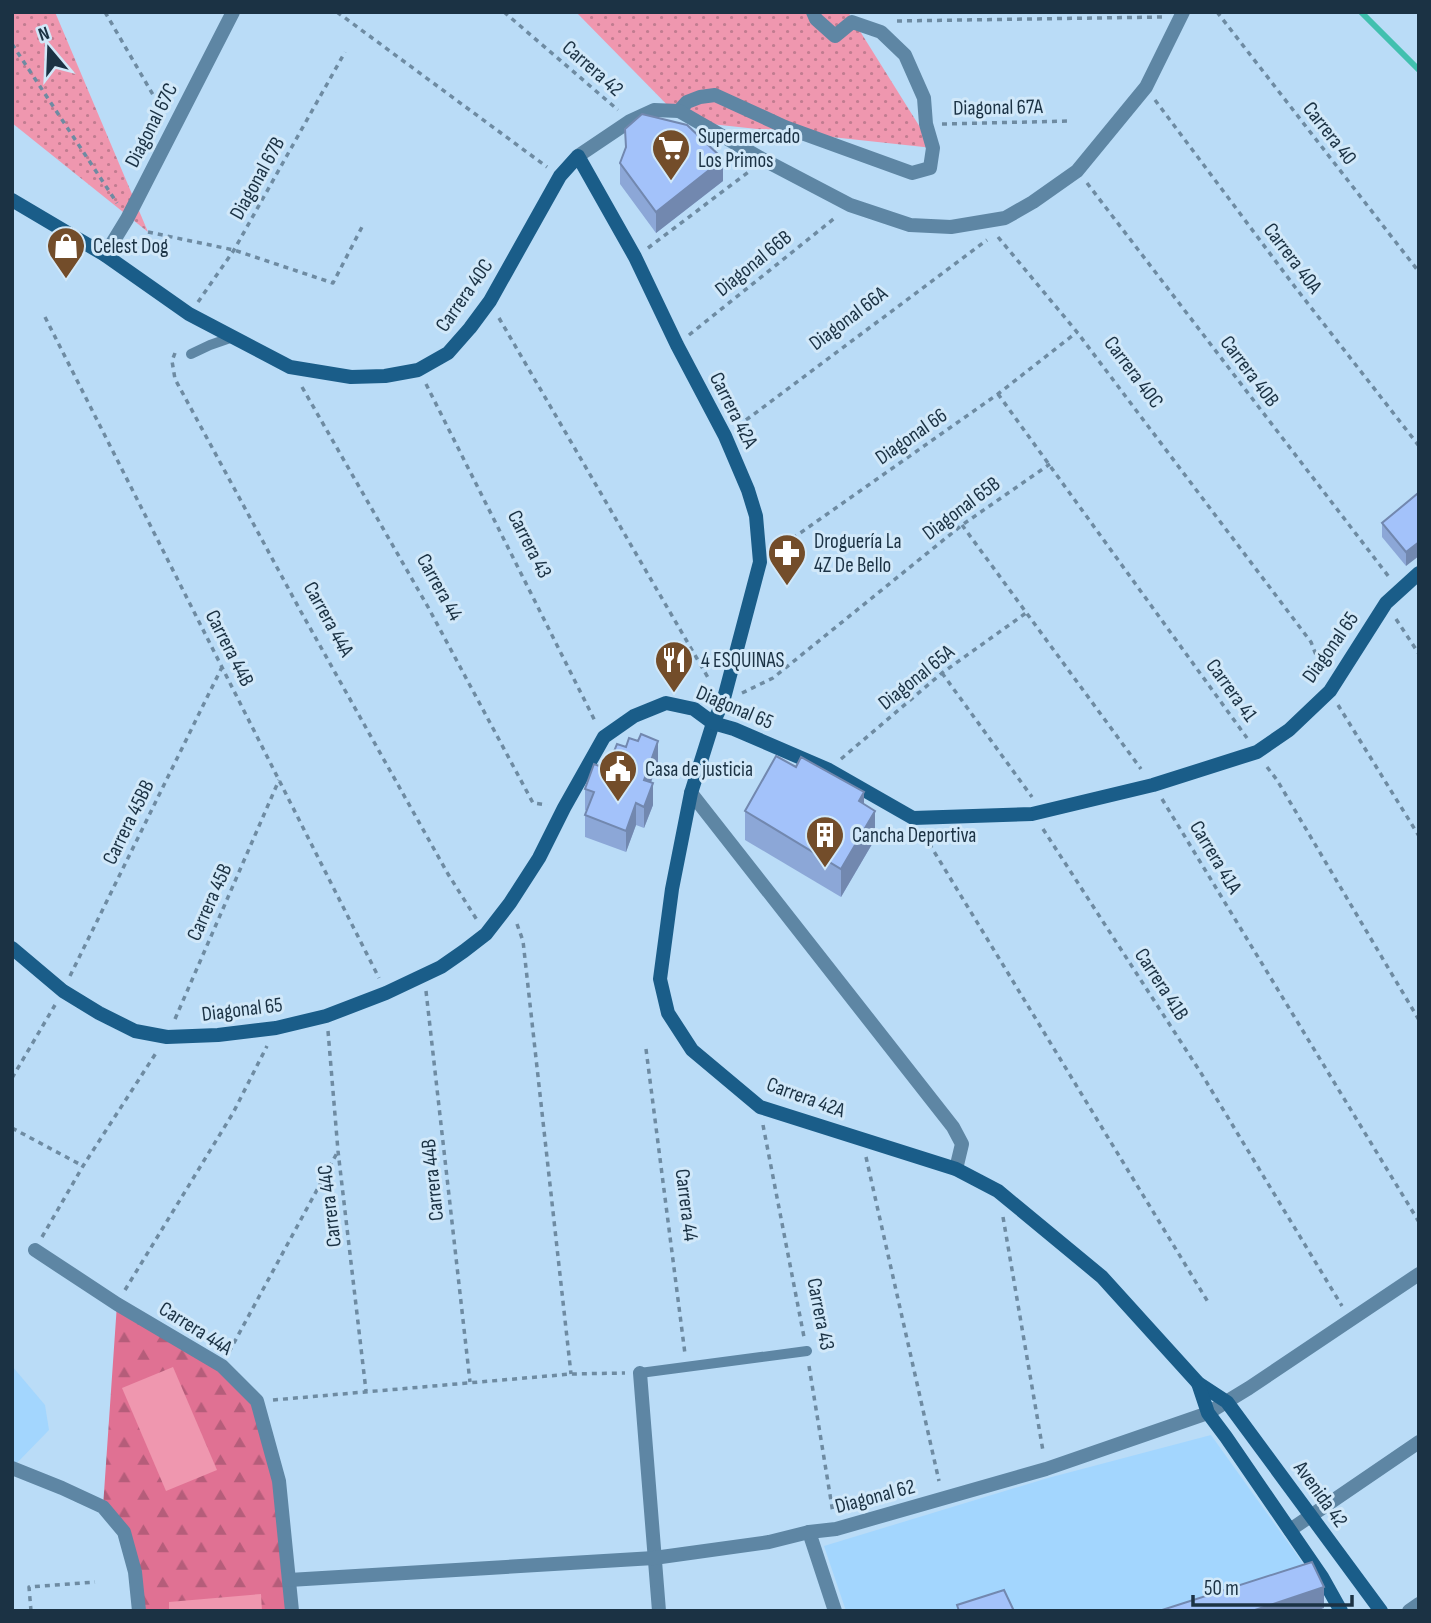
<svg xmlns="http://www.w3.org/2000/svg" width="1431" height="1623" font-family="'Sofia Sans Condensed',sans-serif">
<defs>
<pattern id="grass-dots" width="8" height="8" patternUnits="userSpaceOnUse" patternTransform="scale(1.75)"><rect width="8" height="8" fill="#ef97af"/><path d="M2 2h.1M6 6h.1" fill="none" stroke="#c17c90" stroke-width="1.8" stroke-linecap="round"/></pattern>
<pattern id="forest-firs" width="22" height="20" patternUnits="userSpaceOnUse" patternTransform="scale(1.75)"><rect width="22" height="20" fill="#e07193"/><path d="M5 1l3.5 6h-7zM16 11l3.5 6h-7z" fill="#b55d7a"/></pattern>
</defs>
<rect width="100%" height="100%" fill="#badcf7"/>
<g fill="#a3d6fe">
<polygon points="12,1366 45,1405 49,1430 12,1468"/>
<polygon points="1211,1435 1314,1579 1217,1611 846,1611 824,1546 1048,1478"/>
</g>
<g fill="url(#grass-dots)">
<polygon points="12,12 55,12 148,232 12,123"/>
<polygon points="576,12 848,12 933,148 683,121"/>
</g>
<polygon fill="url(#forest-firs)" points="117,1304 222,1366 257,1401 279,1481 291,1611 139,1611 124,1532 103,1507"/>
<g fill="#ef97af">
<polygon points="173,1367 217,1470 166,1491 122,1388"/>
<polygon points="261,1594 262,1611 169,1611 169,1602"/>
</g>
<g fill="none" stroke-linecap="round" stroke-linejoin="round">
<polyline stroke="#41c0af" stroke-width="6" points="1361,12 1419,70"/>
<g stroke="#6e8ba2" stroke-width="3.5" stroke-dasharray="5 5" stroke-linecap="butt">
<polyline points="105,12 163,112"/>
<polyline points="337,12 547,167"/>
<polyline points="504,12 618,110"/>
<polyline points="1217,12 1419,272"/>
<polyline points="897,21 1162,17"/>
<polyline points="12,44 117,203"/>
<polyline points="1155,100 1295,287 1419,446"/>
<polyline points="942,124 1071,121"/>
<polyline points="1087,183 1389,577"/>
<polyline points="148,232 234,250 333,283 363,225"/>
<polyline points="998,237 1077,332 1311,642 1323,673"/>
<polyline points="648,248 751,170"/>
<polyline points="198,302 234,250 345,52"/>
<polyline points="45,317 379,978"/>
<polyline points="499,318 710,681"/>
<polyline points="689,335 836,217"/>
<polyline points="175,353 172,361 175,379 300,610 448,874 477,920"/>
<polyline points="426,384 595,721"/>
<polyline points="302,387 428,607 533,803 547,805"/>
<polyline points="998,394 1247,738"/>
<polyline points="738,426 987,240"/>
<polyline points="962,525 1141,769"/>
<polyline points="776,550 998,394 1077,332"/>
<polyline points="1396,619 1419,654"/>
<polyline points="942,673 1032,797"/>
<polyline points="742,693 773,678 962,525 1050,464"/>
<polyline points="1338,705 1419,836"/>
<polyline points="841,759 942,673 1026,613"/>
<polyline points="1267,767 1277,780 1419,1020"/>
<polyline points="1162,799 1419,1222"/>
<polyline points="1043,829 1201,1073 1342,1306"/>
<polyline points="924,835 1208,1302"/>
<polyline points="517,924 523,941 571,1374"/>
<polyline points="70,976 222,667"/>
<polyline points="426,991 470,1382"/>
<polyline points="175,1019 279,780"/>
<polyline points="328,1031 338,1151 366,1391"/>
<polyline points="646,1049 685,1354"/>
<polyline points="12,1078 55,1005"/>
<polyline points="763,1125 804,1337"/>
<polyline points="12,1128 83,1166"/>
<polyline points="866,1157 939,1481"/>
<polyline points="1003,1217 1043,1451"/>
<polyline points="42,1237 83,1166 156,1053"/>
<polyline points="125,1290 233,1113 267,1046"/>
<polyline points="229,1352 337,1153"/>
<polyline points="809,1366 833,1513"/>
<polyline points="273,1400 571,1374 625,1373"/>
<polyline points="31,1611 29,1587 95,1582"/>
</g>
<g stroke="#5e86a4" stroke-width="10">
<polyline points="191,354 210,345 233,337"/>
<polyline points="640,1373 807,1351"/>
</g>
<g stroke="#5e86a4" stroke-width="14">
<polyline points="679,111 687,102 700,97 715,95 785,127 912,173 930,168 933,148 926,124 924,98 905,55 881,32 852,22 835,36 816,19 813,12"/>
<polyline points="578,156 630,121 654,110 679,111 764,160 850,205 910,225 951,227 1005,218 1033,202 1077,171 1146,87 1183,12"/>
<polyline points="105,255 127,219 233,12"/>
<polyline points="691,793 953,1127 962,1144 956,1169"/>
<polyline points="35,1250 117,1304 222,1366 257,1401 279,1481 292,1611"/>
<polyline points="640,1373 659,1611"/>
<polyline points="12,1468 62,1488 103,1507 124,1532 135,1572 139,1611"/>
<polyline points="1290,1530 1419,1442"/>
<polyline points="809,1532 835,1611"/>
<polyline points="289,1580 654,1558 769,1542 809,1532 836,1529 1046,1469 1208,1413 1249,1388 1419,1274"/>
<polyline points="1409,1611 1419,1604"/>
</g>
<g stroke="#1a5d89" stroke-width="14">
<polyline points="12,200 105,255 189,314 290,367 351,377 385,376 418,370 448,353 470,328 490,301 560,176 578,156 635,257 677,345 725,436 748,490 756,516 760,562 723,702 713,723 691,793 672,889 660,979 668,1013 692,1050 760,1107 956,1169 998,1191 1102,1277 1198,1383 1227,1402 1381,1611"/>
<polyline points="12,948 63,991 99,1013 135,1031 167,1037 218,1035 276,1028 326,1016 386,993 441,967 464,951 486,934 510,903 539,858 564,808 604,737 634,716 666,703 694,709 713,723 734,729 829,770 913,818 1032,814 1153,785 1257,752 1289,730 1330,691 1386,603 1419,573"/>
<polyline points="1198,1383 1208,1413 1226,1437 1322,1577 1341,1611"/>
</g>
</g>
<g fill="#8ca7d7">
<polygon points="625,129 723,181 656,233 620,184 620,163 625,151"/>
<polygon points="1419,495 1406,566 1382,537 1382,523"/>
<polygon points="658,762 651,783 653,805 644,828 636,825 626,852 585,837 585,815 587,811 585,810 585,789 607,769"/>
<polygon points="864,804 875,839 841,897 745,840 745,811"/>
</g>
<g fill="#7288af">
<polygon points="723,159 723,181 656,233 656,212"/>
<polygon points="1419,542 1419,556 1406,566 1406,552"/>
<polygon points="658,741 658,762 644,801 644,780"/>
<polygon points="653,783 653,805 644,828 644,807"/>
<polygon points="864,792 864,820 859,801"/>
<polygon points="636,803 636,825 626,852 626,831"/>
<polygon points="875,811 875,839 841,897 841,869"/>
<polygon points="1324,1587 1324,1608 1316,1611 1252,1611"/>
</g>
<g fill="#a3c2fa" stroke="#7288af" stroke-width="2">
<polygon points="642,114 687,125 723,159 656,212 620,163 626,147 625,129"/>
<polygon points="1417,494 1419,495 1419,542 1406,552 1382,523"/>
<polygon points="641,734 658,741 644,780 653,783 644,807 636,803 626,831 585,815 594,792 585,789 594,764 607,769 617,744 626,747 629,738 638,741"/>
<polygon points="776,756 796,767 801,757 864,792 859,801 875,811 841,869 745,811"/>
<polygon points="1312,1562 1324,1587 1252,1611 1159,1611"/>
<polygon points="1004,1590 1014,1611 959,1611 957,1605"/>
</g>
<defs>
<symbol id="supermarket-pin" viewBox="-11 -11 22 30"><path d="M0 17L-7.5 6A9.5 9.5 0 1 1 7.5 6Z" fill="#734d2a" stroke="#d1e8f9"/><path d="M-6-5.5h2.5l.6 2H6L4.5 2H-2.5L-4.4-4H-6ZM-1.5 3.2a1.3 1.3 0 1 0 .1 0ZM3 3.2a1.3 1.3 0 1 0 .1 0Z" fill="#fff"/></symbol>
<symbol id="shop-pin" viewBox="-11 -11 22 30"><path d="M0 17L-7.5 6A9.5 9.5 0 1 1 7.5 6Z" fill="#734d2a" stroke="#d1e8f9"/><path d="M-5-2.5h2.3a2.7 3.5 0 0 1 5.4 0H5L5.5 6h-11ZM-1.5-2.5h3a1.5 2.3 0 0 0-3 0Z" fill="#fff"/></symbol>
<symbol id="pharmacy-pin" viewBox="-11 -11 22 30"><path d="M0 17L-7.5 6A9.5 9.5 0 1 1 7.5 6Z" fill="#734d2a" stroke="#d1e8f9"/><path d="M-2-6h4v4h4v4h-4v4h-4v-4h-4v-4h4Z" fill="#fff"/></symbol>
<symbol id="restaurant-pin" viewBox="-11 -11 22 30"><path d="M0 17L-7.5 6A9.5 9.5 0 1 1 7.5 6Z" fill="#734d2a" stroke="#d1e8f9"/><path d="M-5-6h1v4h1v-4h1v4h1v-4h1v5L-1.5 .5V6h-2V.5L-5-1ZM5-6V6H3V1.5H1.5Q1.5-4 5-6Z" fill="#fff"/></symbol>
<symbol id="civic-pin" viewBox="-11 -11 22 30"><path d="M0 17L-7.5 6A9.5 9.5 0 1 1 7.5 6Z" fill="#734d2a" stroke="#d1e8f9"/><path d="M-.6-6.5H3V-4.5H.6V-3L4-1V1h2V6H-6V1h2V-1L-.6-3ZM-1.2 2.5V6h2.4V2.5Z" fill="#fff"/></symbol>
<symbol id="building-pin" viewBox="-11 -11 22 30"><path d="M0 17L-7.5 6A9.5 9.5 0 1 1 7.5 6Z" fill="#734d2a" stroke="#d1e8f9"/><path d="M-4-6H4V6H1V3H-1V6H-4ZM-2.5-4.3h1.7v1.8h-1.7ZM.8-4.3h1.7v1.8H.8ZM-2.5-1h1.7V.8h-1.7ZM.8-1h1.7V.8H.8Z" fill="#fff"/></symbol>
</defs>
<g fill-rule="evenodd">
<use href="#supermarket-pin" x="649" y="126" width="44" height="60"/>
<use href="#shop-pin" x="44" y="224" width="44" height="60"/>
<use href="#pharmacy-pin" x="765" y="531" width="44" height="60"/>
<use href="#restaurant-pin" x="652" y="638" width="44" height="60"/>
<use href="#civic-pin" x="596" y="747" width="44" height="60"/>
<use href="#building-pin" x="803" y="813" width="44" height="60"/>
</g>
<g text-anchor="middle" stroke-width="6" stroke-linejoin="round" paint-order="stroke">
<g font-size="21" fill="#1b3244" stroke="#d1e8f9">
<text transform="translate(593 68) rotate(41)" y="7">Carrera 42</text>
<text transform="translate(998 107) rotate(-1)" y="7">Diagonal 67A</text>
<text transform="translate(151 125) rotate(-63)" y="7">Diagonal 67C</text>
<text transform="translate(1330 133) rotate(52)" y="7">Carrera 40</text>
<text transform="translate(257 178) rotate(-61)" y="7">Diagonal 67B</text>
<text transform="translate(1293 258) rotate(53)" y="7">Carrera 40A</text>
<text transform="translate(753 263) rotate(-39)" y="7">Diagonal 66B</text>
<text transform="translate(464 295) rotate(-55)" y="7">Carrera 40C</text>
<text transform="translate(848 318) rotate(-37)" y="7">Diagonal 66A</text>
<text transform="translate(1250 371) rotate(53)" y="7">Carrera 40B</text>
<text transform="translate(1134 372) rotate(53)" y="7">Carrera 40C</text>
<text transform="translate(734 410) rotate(63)" y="7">Carrera 42A</text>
<text transform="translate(911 436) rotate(-35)" y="7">Diagonal 66</text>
<text transform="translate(961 508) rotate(-37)" y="7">Diagonal 65B</text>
<text transform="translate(530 544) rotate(63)" y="7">Carrera 43</text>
<text transform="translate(440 587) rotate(61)" y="7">Carrera 44</text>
<text transform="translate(329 619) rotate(61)" y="7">Carrera 44A</text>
<text transform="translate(1330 647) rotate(-55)" y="7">Diagonal 65</text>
<text transform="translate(230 648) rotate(63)" y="7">Carrera 44B</text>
<text transform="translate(916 677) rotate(-39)" y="7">Diagonal 65A</text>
<text transform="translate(1232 690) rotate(54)" y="7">Carrera 41</text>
<text transform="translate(735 707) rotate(23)" y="7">Diagonal 65</text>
<text transform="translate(128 822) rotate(-64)" y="7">Carrera 45BB</text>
<text transform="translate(1216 857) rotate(59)" y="7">Carrera 41A</text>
<text transform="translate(209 902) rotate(-66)" y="7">Carrera 45B</text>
<text transform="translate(1162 984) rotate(57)" y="7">Carrera 41B</text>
<text transform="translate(242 1009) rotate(-7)" y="7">Diagonal 65</text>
<text transform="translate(806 1097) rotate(20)" y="7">Carrera 42A</text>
<text transform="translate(432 1180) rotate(-96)" y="7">Carrera 44B</text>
<text transform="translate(687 1205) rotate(83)" y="7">Carrera 44</text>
<text transform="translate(329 1206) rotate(-97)" y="7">Carrera 44C</text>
<text transform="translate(821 1314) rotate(79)" y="7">Carrera 43</text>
<text transform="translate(196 1328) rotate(32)" y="7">Carrera 44A</text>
<text transform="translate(1321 1494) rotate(54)" y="7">Avenida 42</text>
<text transform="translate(875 1496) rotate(-15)" y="7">Diagonal 62</text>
</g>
<g font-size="21" fill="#1b3244" stroke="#d1e8f9" text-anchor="start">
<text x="698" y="143">Supermercado<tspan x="698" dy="24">Los Primos</tspan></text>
<text x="93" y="253">Celest Dog</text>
<text x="814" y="548">Droguería La<tspan x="814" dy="24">4Z De Bello</tspan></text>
<text x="701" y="667">4 ESQUINAS</text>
<text x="645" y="776">Casa de justicia</text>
<text x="852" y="842">Cancha Deportiva</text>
</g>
</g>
<rect width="1431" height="1623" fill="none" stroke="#1b3244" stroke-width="28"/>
<g transform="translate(49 49) rotate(341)" stroke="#d1e8f9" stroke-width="5" paint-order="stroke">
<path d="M0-5L12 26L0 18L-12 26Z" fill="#1b3244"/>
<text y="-10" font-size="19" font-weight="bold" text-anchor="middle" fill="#1b3244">N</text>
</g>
<path d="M1193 1595v10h159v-10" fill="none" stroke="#1b3244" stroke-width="3.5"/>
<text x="1204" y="1595" font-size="21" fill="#1b3244" stroke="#d1e8f9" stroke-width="5" paint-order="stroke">50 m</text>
</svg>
